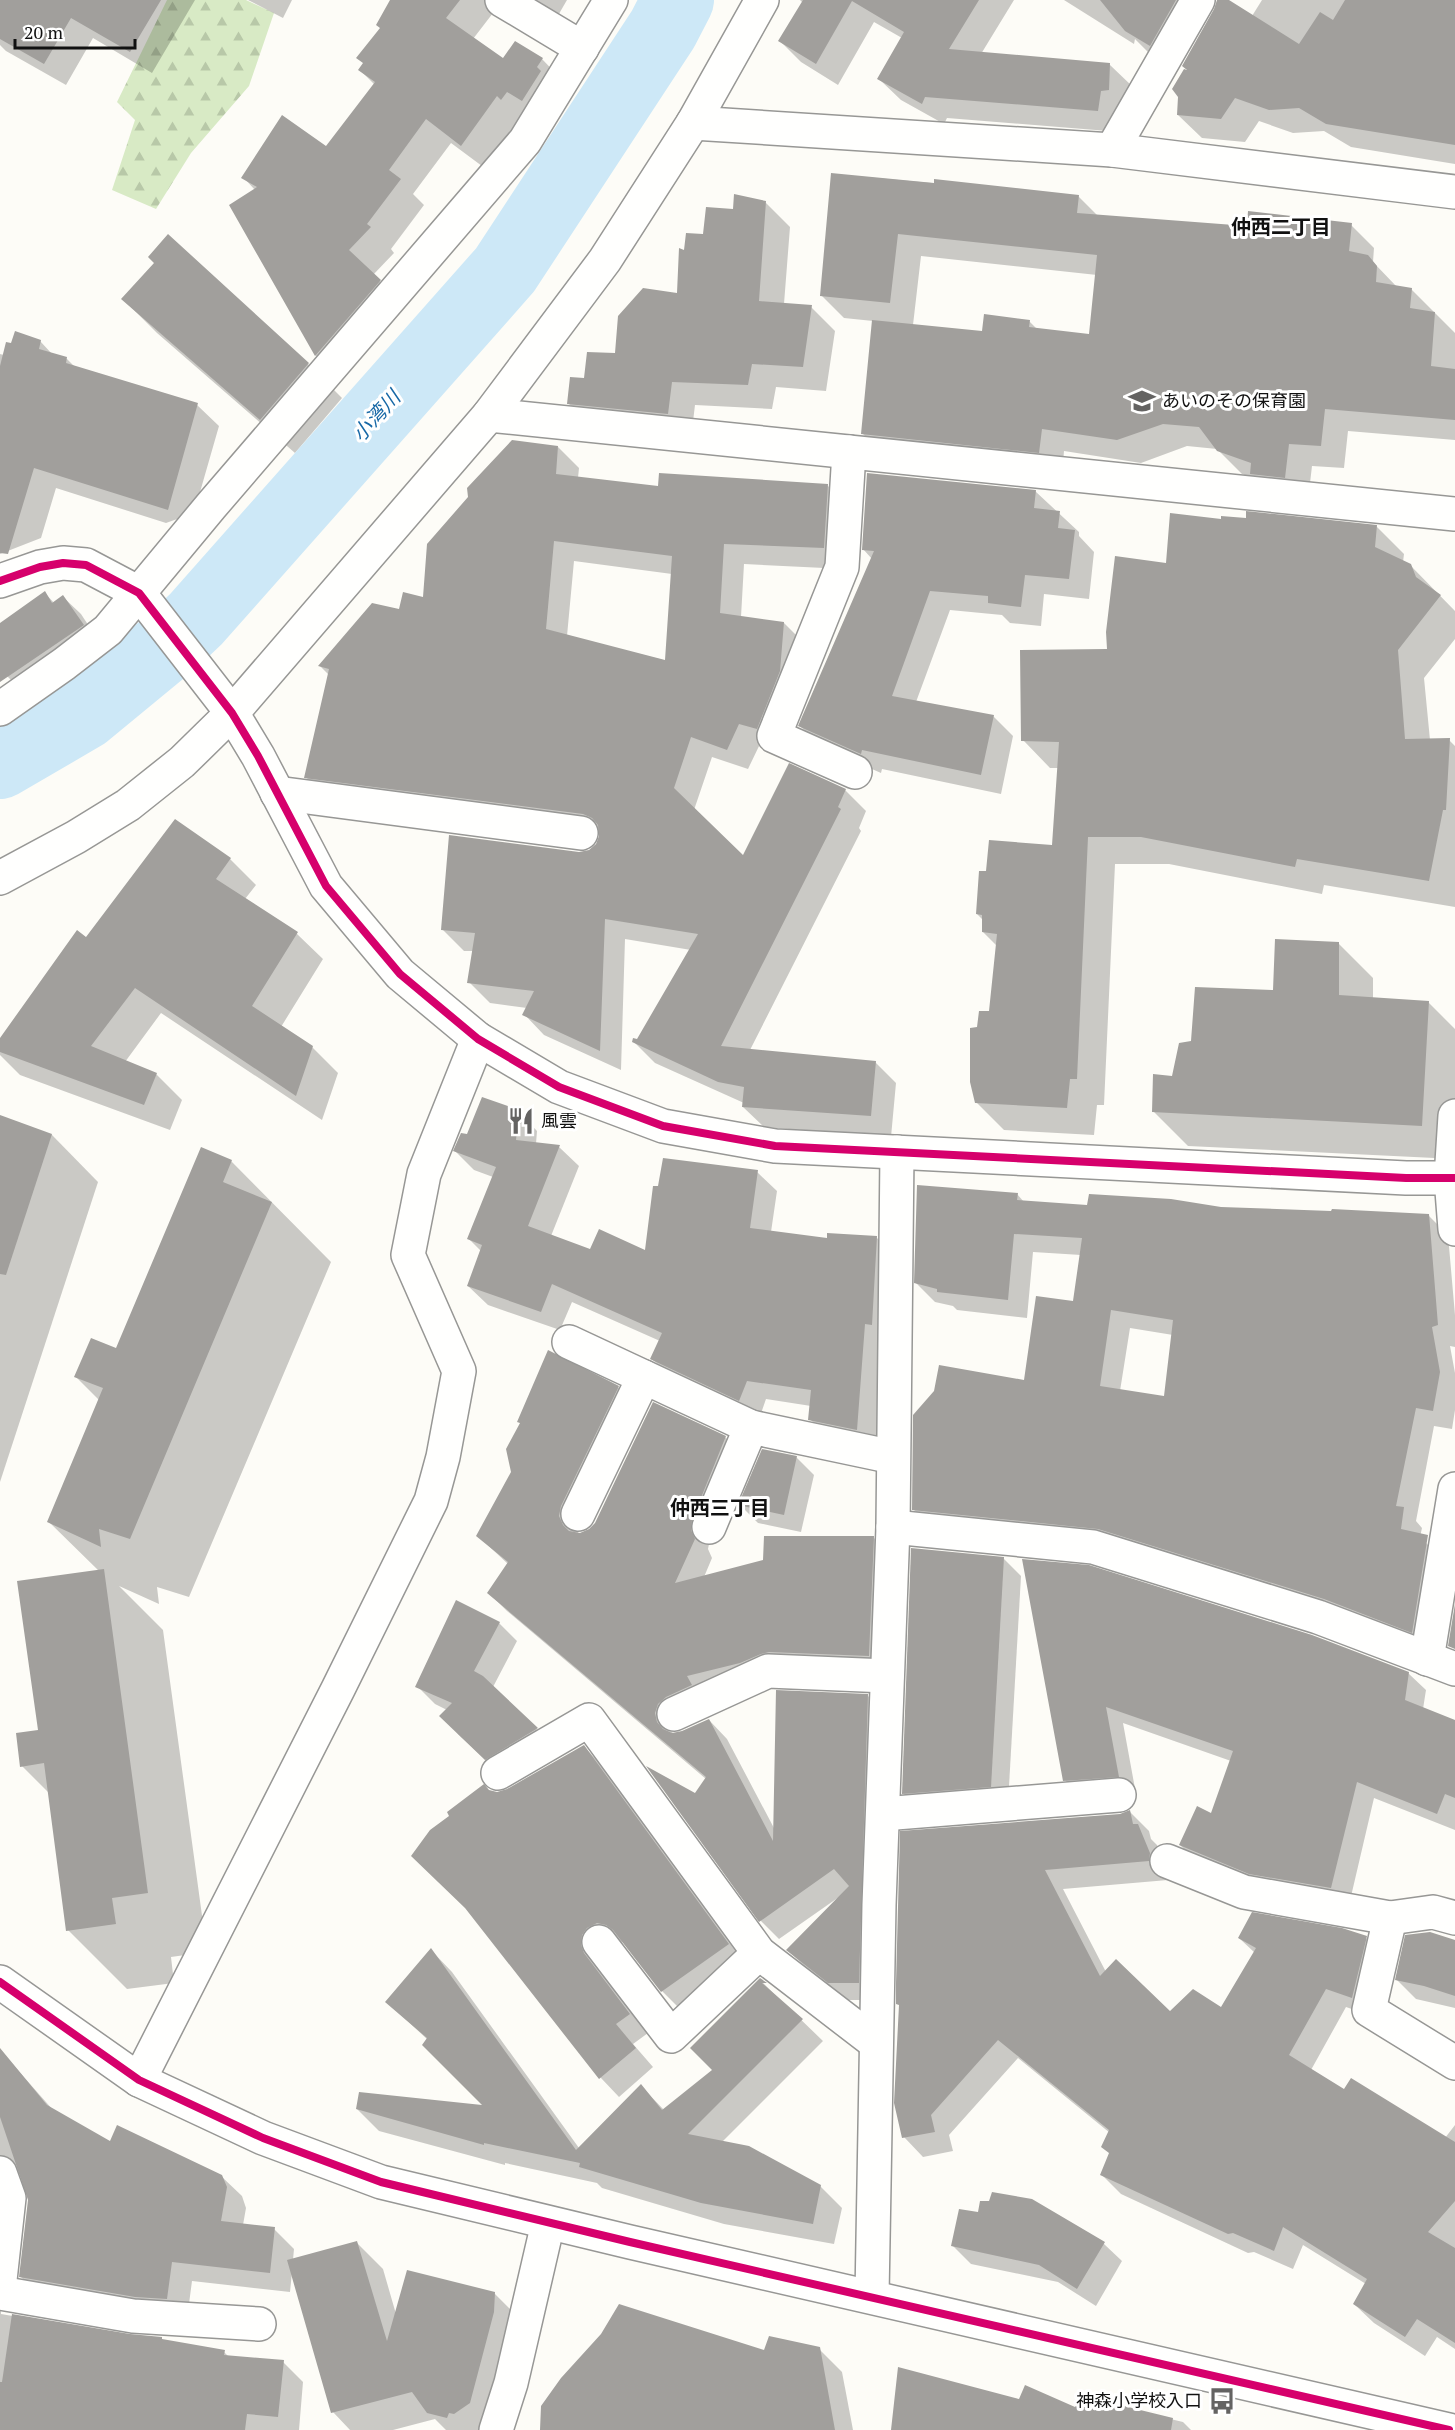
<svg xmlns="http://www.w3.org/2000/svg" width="1455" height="2430" font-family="'PT Serif','Noto Sans JP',serif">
<defs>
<pattern id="forest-firs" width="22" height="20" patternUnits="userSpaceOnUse" patternTransform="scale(1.5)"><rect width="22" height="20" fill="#d8eac5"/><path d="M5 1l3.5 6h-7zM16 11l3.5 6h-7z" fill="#b8c8a8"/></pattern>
</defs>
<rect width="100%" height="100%" fill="#fdfcf7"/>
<polygon fill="url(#forest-firs)" points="167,0 246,0 274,13 249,86 191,153 156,209 112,190 135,120 117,102"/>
<g fill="#0003" fill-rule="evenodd">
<polygon points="0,0 195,0 152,73 93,38 66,85 6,51 0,45"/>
<polygon points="248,0 292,0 283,18"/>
<polygon points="392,0 503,0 473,39 503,60 542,59 566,84 486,169 451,143 413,194 424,205 391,249 394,253 373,275 404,305 340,380 316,356 231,206 255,190 243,177 326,148 375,85 360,70 381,28"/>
<polygon points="515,0 567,0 556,19"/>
<polygon points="800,0 1014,0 981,54 1110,65 1132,86 1120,132 947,118 944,124 901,100 879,79 902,38 874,22 838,85 801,62 780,41 803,3"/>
<polygon points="1064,0 1179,0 1172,67 1148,52 1135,39 1134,44"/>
<polygon points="1262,0 1455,0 1455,164 1351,147 1324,131 1293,133 1259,121 1245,142 1202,138 1178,115 1189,71 1252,16"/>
<path d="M832,174L1078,196L1098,216L1248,228L1351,225L1374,248L1373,262L1397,287L1411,289L1455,333V440L1348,431L1344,468L1312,466L1308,500L1242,474L1217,449L1187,446L1141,463L1064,451L1062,475L886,457L863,434L873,321L844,318L821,295ZM921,256L1097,275L1090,335L1038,330L1029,321L984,333L913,325Z"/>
<polygon points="766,203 790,227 784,304 811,307 835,331 826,391 776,387 772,409 695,405 691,438 592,427 569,404 585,380 617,355 679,294 686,252 735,210"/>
<polygon points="168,237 308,364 342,398 295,453 157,333 123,299 156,263"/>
<polygon points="40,341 53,355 67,359 76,368 197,405 219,426 194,513 166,523 56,488 41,538 0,554 0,354 4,355"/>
<path d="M558,447L579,468L578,478L660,488L828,486L848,506L845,569L744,564L741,617L784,623L805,644L778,749L760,744L748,769L712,757L694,810L743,857L845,790L866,811L859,828L861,831L750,1050L875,1062L896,1083L891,1137L764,1127L743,1107L744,1103L655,1063L634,1042L638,1040L691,950L625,939L621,1070L544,1035L524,1014L527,1008L490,1003L469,982L473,951H464L443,930L579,853L589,851L597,845L601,834L326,798L306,777L329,675L320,666L400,610L424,599ZM574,561L672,574L667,661L567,636Z"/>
<polygon points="1035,491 1079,532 1079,536 1094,552 1089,599 1044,594 1041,626 1010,623 1002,615 950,610 916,702 993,716 1013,736 1001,794 882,769 881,773 820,746 800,726 872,559 863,549"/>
<polygon points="1222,521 1376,526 1404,554 1403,562 1410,565 1455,611 1455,639 1424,678 1430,740 1449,740 1455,746 1455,907 1324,885 1322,894 1169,864 1115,864 1104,1105 1097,1105 1094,1135 1004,1130 976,1102 979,1029 990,1013 997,946 983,932 983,920 977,914 987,872 1053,846 1059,768 1050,768 1023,740 1108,651 1167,565"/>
<polygon points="45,593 54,603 63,597 81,614 100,643 25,694 8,677 0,666 0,625"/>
<polygon points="230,859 256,885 245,899 297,934 323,959 281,1027 312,1047 338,1073 322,1120 161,1013 125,1062 156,1074 182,1100 170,1130 20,1075 0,1055 0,1041 86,939"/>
<polygon points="1339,944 1373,978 1373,999 1428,1002 1455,1029 1455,1159 1188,1146 1154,1112 1192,1043 1275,991"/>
<polygon points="518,1111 537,1131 536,1144 559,1147 579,1166 551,1236 591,1251 646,1252 757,1172 777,1191 771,1232 828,1240 877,1238 896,1257 884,1342 876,1449 829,1439 810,1419 811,1406 766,1399 759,1419 671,1378 652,1359 660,1341 572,1302 560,1330 488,1305 468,1286 481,1251 468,1238 493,1177 474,1170 455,1151 468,1135"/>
<polygon points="0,1117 52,1135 98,1182 0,1482"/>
<polygon points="231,1161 331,1262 189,1597 157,1587 159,1604 119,1586 163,1630 207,1952 171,1957 174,1983 127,1989 68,1930 49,1793 22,1766 39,1731 99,1571 49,1522 100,1401 76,1377 117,1350"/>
<path d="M1017,1194L1024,1202L1089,1207L1220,1209L1429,1216L1448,1235L1455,1315V1347L1450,1346L1455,1373V1410L1452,1429L1434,1426L1416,1521L1422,1528L1420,1537L1437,1554L1431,1651L1344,1618L932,1528L913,1509L1026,1381L1074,1302L1081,1255L1033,1252L1027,1318L957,1310L953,1306L935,1302L916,1283ZM1130,1328L1173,1335L1165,1398L1120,1391Z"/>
<polygon points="618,1387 636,1406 579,1525 578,1534 590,1530 725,1437 744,1456 710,1539 708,1549 712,1558 704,1577 873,1537 892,1556 887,1674 788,1670 676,1722 672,1734 682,1732 709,1720 727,1739 775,1830 867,1695 886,1714 877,2000 848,2000 807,1969 788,1950 839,1897 779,1939 761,1921 695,1795 706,1779 507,1611 489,1593 508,1564 478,1536 513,1472 521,1424 519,1422"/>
<polygon points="796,1457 814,1475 801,1532 758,1523 740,1505"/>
<polygon points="1003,1558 1021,1576 1008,1804 921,1811 903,1793"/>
<polygon points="1023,1560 1408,1673 1426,1690 1423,1709 1455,1722 1455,1830 1374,1798 1349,1905 1198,1863 1180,1845 1212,1815 1231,1761 1123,1723 1136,1794 1082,1798 1065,1780"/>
<polygon points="499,1623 517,1641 493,1687 554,1746 504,1777 458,1734 447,1710 435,1704 417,1686"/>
<polygon points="584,1747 602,1765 746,1963 681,2010 662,1991 625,1943 617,1941 599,1965 602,1974 648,2033 633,2044 653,2067 619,2097 601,2078 468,1910 488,1791 497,1793 507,1791"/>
<polygon points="1130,1812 1149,1831 1151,1839 1157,1845 1169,1874 1168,1880 1063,1889 1106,1972 1170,2013 1221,2009 1255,1953 1239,1938 1366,1938 1385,1957 1372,2016 1346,2007 1311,2070 1345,2091 1445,2138 1455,2125 1455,2349 1437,2337 1425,2356 1374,2323 1354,2304 1366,2284 1303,2245 1293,2269 1254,2252 1248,2253 1121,2194 1101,2174 1110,2154 1110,2133 1018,2058 949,2135 953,2151 923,2157 904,2137 900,2006 902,1833 1121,1815"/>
<polygon points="1455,1941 1455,2008 1416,1999 1397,1980"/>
<polygon points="431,1950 452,1972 579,2148 641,2086 664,2110 714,2070 760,1980 823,2041 722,2142 820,2186 842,2208 834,2244 724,2224 602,2188 597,2183 505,2163 505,2165 379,2131 357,2109 486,2107 428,2040 387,2002"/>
<polygon points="0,2050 53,2110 111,2143 221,2176 242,2196 246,2208 243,2225 274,2229 294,2249 293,2260 357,2243 383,2269 396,2314 495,2294 521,2320 495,2430 446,2430 435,2419 393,2430 350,2430 333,2412 292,2272 290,2292 192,2281 187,2319 41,2297 21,2277 29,2200 22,2174 15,2175 1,2299 1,2314 130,2336 161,2338 164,2341 224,2352 229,2357 283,2362 303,2382 299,2430 0,2430"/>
<polygon points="1032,2200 1104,2244 1122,2261 1096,2306 1058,2282 971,2264 953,2246 979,2214"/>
<polygon points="819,2349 842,2372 853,2430 544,2430"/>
<polygon points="1083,2398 1183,2422 1191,2430 892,2430 1020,2401 1076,2409"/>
</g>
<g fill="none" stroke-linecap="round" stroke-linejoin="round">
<polyline stroke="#cde8f7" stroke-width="72" points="0,763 84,714 175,639 196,619 505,270 663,29 678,0"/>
</g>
<g fill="#a19f9c" fill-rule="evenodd">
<polygon points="0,0 161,0 130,52 71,18 44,64 0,39"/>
<polygon points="390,0 460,0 446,18 503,58 515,41 543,58 537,67 541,71 522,101 507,92 501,100 497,96 461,146 426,119 389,170 401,179 367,224 371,227 349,250 381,280 315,356 229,205 257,187 241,178 282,115 326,146 375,82 358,70 363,63 356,58 380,28 376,25"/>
<polygon points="803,0 979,0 949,49 1110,63 1109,90 1101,91 1098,111 925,97 922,104 877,79 904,32 852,1 816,64 778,41"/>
<polygon points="1100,0 1176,0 1150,46 1125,31"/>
<polygon points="1217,0 1229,0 1299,44 1320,12 1333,20 1345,0 1455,0 1455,145 1326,124 1299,108 1269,110 1235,98 1221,119 1177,115 1178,97 1172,89 1184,69 1187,70 1182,66 1214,9"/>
<polygon points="831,173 934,183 934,179 1079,195 1077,213 1247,226 1248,211 1352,223 1349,251 1368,255 1377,266 1376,282 1412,288 1410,308 1435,312 1431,366 1455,369 1455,420 1325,409 1321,446 1289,444 1285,478 1250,474 1251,463 1217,451 1199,427 1163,424 1117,440 1042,429 1039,453 861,434 872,320 982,331 984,314 1030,320 1029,327 1089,334 1097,255 898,234 890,303 820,296"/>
<polygon points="734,194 766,201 759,301 812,305 803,367 752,364 748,385 672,382 668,414 567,404 570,377 584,378 587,352 615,353 618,316 643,288 677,293 679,248 684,250 686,233 703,234 706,207 733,209"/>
<polygon points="168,234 309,363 260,420 121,299 154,263 148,257"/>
<polygon points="15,331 41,340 39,349 67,357 66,363 198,403 168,510 34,468 8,554 0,553 0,366 6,342 11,343"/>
<path d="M512,440L558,446L556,474L658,486L659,473L828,484L824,548L724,544L720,613L784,622L780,671L757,729L739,724L727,750L691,737L674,788L743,855L789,763L846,789L838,807L841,809L721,1046L876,1061L871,1116L742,1107L744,1087L718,1082L632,1042L633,1038L637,1039L698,934L605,919L600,1051L522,1015L534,991L467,983L475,933L441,930L449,835L579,852L589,850L596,844L599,836L598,825L592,818L583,814L304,778L329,669L318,666L372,603L399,609L403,592L423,597L427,544L468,497L467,488ZM554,541L672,556L665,660L546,629Z"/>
<polygon points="867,473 1036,490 1034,508 1060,511 1058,528 1075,530 1069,579 1025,575 1021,607 988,603 988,596 930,591 892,696 994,715 981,775 862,750 861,754 798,726 874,551 862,550"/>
<polygon points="1246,511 1377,525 1375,547 1411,564 1416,577 1441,595 1398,650 1405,739 1450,738 1446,810 1443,810 1429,881 1297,859 1295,867 1141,837 1088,837 1077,1079 1070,1079 1067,1108 975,1103 970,1082 970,1028 977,1027 979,1011 989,1011 997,934 982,932 982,915 976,914 979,871 986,871 989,840 1052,845 1059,742 1021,741 1020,650 1107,649 1106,632 1115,556 1166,563 1170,513 1221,519 1221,516 1246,518"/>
<polygon points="45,591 52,603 63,595 84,625 0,682 0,623"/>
<polygon points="175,819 231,858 216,879 298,932 252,1006 313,1046 296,1096 135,988 91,1046 157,1073 144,1105 0,1052 0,1038 77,930 86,937"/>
<polygon points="1275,939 1339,942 1339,995 1429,1001 1422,1126 1152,1112 1153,1074 1172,1076 1179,1043 1191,1041 1195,987 1273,990"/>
<polygon points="482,1097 519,1110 516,1140 560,1145 528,1226 590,1249 599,1229 645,1250 653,1186 658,1186 663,1158 758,1170 750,1228 827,1238 827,1233 877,1236 872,1325 865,1324 857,1430 808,1420 811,1390 747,1381 739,1401 652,1360 650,1359 662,1333 552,1284 541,1312 467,1286 482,1245 467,1239 496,1167 453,1151 461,1133 467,1134"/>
<polygon points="0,1115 52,1134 6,1275 0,1274"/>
<polygon points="201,1147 232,1160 223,1182 272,1202 130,1539 99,1529 101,1547 47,1522 103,1388 74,1377 91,1338 116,1348"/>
<path d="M917,1185L1018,1193L1017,1200L1087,1205L1089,1194L1171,1199L1221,1207L1331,1211L1332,1209L1429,1214L1438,1325L1432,1327L1440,1372L1433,1411L1416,1408L1396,1506L1404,1507L1401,1529L1428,1535L1412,1633L1324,1599L1098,1529L912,1510L913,1415L934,1391L939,1365L1024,1380L1036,1296L1073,1301L1082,1238L1014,1234L1008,1300L937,1292V1289L914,1283ZM1111,1310L1173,1320L1164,1396L1100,1386Z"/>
<polygon points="548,1350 619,1386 561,1506 559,1516 563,1525 569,1531 580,1533 589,1529 595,1523 653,1402 726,1436 692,1520 691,1530 695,1539 675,1583 763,1560 764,1536 874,1536 869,1656 769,1652 761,1654 740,1663 687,1676 692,1685 666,1697 658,1704 655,1713 657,1722 663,1729 672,1733 682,1731 709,1719 773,1841 776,1690 868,1694 859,1983 828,1983 786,1950 849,1886 834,1869 759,1922 646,1766 695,1793 706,1777 487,1593 508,1562 476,1536 511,1472 506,1449 520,1423 517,1422"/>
<polygon points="762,1449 797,1456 784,1515 738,1505"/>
<polygon points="911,1548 1004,1557 991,1787 902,1794"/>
<polygon points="1022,1559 1089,1565 1312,1635 1409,1672 1405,1700 1455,1720 1455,1798 1445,1794 1437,1814 1357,1782 1331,1888 1249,1874 1179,1845 1197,1806 1211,1813 1233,1751 1106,1707 1119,1777 1063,1781"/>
<polygon points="104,1569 148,1893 112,1898 116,1924 66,1931 44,1763 20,1767 16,1733 38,1730 17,1581"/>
<polygon points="456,1600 500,1622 474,1671 483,1676 538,1728 485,1760 439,1716 452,1703 415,1687"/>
<polygon points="1455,1604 1455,1649 1448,1646"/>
<polygon points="584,1745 729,1944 661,1992 613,1930 606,1925 597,1923 587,1928 582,1935 581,1945 584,1953 630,2014 616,2024 636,2048 599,2079 465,1908 411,1856 430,1830 449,1816 447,1812 484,1784 489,1790 497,1792 507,1789"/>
<polygon points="1130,1810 1133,1824 1138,1824 1150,1853 1149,1861 1045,1870 1100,1976 1116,1959 1170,2011 1193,1989 1221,2007 1256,1948 1238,1938 1252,1912 1342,1928 1367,1936 1352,1998 1326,1989 1289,2055 1344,2089 1351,2078 1455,2142 1455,2201 1428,2232 1455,2248 1455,2343 1417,2319 1405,2337 1353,2304 1367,2279 1283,2227 1274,2251 1233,2233 1228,2234 1100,2175 1109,2153 1101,2147 1109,2130 998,2040 931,2115 935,2132 902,2138 894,2103 899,2005 896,2004 896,1983 900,1831 1120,1814"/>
<polygon points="1430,1932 1455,1940 1455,1996 1424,1986 1395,1980 1405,1935"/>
<polygon points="431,1948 576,2150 641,2084 662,2110 712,2070 690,2048 760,1978 767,1983 762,1983 803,2019 688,2134 749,2146 821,2185 813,2224 701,2203 579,2167 580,2163 484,2143 484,2145 356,2109 359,2092 482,2105 422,2045 427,2038 385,2002"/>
<polygon points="0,2048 47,2105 110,2141 117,2125 222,2175 227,2187 221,2221 275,2227 270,2273 172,2262 167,2299 135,2297 19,2277 28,2200 0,2117"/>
<polygon points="992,2192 1032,2199 1105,2242 1077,2289 1039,2265 951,2246 959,2209 978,2212 980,2201 989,2201"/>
<polygon points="357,2241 387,2341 407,2270 495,2292 494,2312 470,2403 454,2414 449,2413 447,2418 427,2413 412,2392 331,2413 287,2260"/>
<polygon points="619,2304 764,2350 769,2336 820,2347 835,2430 540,2430 541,2406 561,2378 601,2334"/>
<polygon points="12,2314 130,2334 162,2337 162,2339 225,2350 224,2355 284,2360 278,2417 247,2414 245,2430 0,2430 0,2382 2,2382"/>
<polygon points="898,2367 1019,2399 1025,2385 1075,2407 1083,2396 1173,2418 1171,2430 891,2430"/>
</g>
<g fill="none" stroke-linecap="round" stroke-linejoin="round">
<defs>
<g id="minor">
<polyline points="502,0 582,48"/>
<polyline points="693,123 1112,150 1455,192"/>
<polyline points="1112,150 1198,0"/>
<polyline points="489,415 1455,514"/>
<polyline points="849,452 842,567 774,736 855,772"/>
<polyline points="0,581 40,567 63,563 86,565 139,593 232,713 258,756 326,886 400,974 478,1039 559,1087 663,1126 775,1146 1406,1178 1455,1178"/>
<polyline points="0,709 64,664 108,630 211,506 525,141 611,0"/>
<polyline points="277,793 581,833"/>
<polyline points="0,878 76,837 128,805 182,762 232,713 489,415 605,260 693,123 762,0"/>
<polyline points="1455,1116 1451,1178 1455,1229"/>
<polyline points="569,1342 751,1427 893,1457"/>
<polyline points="578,1514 644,1377"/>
<polyline points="709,1527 751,1427"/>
<polyline points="893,1527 1093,1547 1318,1617 1455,1669"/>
<polyline points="1427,1659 1455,1489"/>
<polyline points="674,1714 768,1671 887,1676"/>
<polyline points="498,1773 589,1720 759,1953 876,2043"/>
<polyline points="883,1814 1119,1795"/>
<polyline points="1167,1861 1244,1892 1390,1918 1369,2010 1455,2063"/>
<polyline points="1390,1918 1433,1912 1455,1918"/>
<polyline points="599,1942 671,2036 759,1953"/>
<polyline points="0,1982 139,2080 263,2138 381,2182 630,2242 1449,2430"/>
<polyline points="139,2080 338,1689 431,1501 443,1457 459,1371 408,1255 424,1174 478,1039"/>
<polyline points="0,2173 9,2198 0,2280"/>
<polyline points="0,2293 133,2316 259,2324"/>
<polyline points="872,2296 879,1905 893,1527 897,1152"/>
<polyline points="496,2430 511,2383 548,2223"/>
</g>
</defs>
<use href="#minor" stroke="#979795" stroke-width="36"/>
<use href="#minor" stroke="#fffffe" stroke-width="33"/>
<defs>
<g id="cycleway">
<polyline points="0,581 40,567 63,563 86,565 139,593 232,713 258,756 326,886 400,974 478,1039 559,1087 663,1126 775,1146 1406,1178 1455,1178"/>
<polyline points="0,1982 139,2080 263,2138 381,2182 630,2242 1449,2430"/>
</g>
</defs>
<use href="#cycleway" stroke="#fff" stroke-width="11"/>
<use href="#cycleway" stroke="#d6006c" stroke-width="8"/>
</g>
<defs>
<symbol id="school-bare" viewBox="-9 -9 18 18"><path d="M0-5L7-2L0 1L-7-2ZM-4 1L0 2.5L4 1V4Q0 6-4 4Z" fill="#646362" stroke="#fff" stroke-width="2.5" paint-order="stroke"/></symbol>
<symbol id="restaurant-bare" viewBox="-9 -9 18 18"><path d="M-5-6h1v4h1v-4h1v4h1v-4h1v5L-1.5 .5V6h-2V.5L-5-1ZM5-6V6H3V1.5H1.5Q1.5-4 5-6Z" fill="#646362" stroke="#fff" stroke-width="2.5" paint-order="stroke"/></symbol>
<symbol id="bus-bare" viewBox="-9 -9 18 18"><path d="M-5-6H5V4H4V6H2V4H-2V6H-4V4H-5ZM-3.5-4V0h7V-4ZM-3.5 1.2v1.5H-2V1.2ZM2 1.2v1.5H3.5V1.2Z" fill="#646362" stroke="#fff" stroke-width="2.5" paint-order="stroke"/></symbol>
</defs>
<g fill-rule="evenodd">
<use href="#school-bare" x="1123" y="382" width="38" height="38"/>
<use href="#restaurant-bare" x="502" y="1102" width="38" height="38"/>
<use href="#bus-bare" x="1203" y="2382" width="38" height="38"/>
</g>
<g text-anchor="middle" stroke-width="6" stroke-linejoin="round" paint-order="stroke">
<g font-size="18" fill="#111" stroke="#fff" text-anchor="start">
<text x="1162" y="407">あいのその保育園</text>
<text x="541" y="1127">風雲</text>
<text x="1202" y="2407" text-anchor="end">神森小学校入口</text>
</g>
<g font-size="20" font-weight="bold" fill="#111" stroke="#fff">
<text x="1281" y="234">仲西二丁目</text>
<text x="720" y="1515">仲西三丁目</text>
</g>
<g font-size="20" font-style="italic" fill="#1768a6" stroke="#fff">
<text transform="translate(376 416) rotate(-48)" y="7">小湾川</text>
</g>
</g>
<path d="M15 39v9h120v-9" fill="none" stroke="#111111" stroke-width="3"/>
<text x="24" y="39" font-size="18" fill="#111111" stroke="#ffffff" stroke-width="4.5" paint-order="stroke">20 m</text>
</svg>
